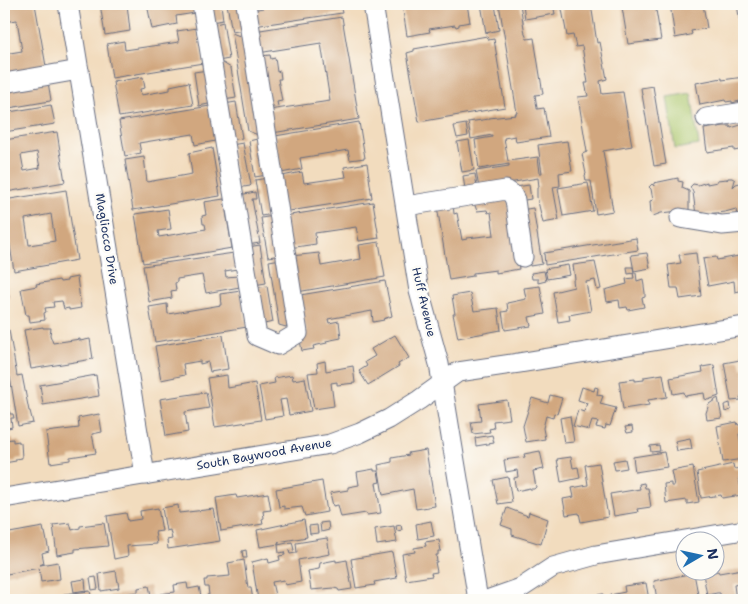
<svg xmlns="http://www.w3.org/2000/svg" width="748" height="604" font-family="'Shantell Sans',sans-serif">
<rect width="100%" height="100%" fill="#fdfcf7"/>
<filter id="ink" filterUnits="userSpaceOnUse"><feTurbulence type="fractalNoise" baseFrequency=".02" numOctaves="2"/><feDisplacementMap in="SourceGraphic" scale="10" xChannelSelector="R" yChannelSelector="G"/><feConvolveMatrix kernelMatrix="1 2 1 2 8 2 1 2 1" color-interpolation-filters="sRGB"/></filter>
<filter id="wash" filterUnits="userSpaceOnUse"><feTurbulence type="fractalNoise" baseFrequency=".0096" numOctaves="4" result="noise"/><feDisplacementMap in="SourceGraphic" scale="20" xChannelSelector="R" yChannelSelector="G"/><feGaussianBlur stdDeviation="1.12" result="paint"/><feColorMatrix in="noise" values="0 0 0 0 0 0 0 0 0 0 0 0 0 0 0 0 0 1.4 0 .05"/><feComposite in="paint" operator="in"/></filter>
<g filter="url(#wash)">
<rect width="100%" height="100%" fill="#f2dcbe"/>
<polygon fill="#abc66c" stroke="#637a65" points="691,93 699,145 675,149 667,97"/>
<g id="blocks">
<g fill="#d1a77f" fill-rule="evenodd">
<polygon points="4,4 35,4 47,72 4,79 4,54 22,51 17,20 4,22"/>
<polygon points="100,4 127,4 130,31 105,35"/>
<polygon points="147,4 194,4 195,13 176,16 177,24 152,29"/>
<polygon points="208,4 221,4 223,20 211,22"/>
<polygon points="227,4 240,4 244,30 232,32"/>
<polygon points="262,4 340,4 342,13 254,26 252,10 263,8"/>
<polygon points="402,4 467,4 470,22 459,24 459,26 456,27 455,25 429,29 430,32 407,36"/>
<polygon points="481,4 495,4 499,30 486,33"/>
<polygon points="499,4 520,4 525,34 527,39 534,38 543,94 535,95 537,108 537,109 544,108 549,137 516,142 515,136 504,138 508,161 538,157 540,173 542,173 538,145 567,141 572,171 559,173 560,186 553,187 559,220 543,223 537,197 537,188 539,187 538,178 479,188 476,171 509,166 509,164 479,169 475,140 492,137 492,135 471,139 468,122 489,119 489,118 516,115 515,113 517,113"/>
<polygon points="523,4 553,4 555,14 525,19"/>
<polygon points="561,4 591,4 597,43 600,42 607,79 600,81 602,94 623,92 632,146 603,151 613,211 596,214 591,181 586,181 585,175 586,174 582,154 587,152 578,97 588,96 585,83 588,83 582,46 576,47 573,35 567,36"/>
<polygon points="644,4 655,4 661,40 628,44 622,7"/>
<polygon points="670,4 703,4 707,28 691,31 692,34 690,35 675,38"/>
<polygon points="737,4 744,4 744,29 741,30"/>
<polygon points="342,17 359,119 272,133 269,110 330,101 321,43 258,53 254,31"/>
<polygon points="223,22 229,59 218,61 212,25"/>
<polygon points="197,28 203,63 112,78 107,44 124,41 125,50 179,42 177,31"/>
<polygon points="232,33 242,37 258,135 248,131"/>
<polygon points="487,36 488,40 494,39 505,107 419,122 407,53 414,51 414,49"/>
<polygon points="270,55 271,59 275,58 277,72 280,71 281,79 278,79 282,101 277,102 278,106 269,108 261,56"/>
<polygon points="218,63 223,63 231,68 236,98 224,100"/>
<polygon points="208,70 213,103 199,106 194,72"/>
<polygon points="143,77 145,88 140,89 141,95 170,90 170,86 189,82 193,105 119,117 113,82"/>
<polygon points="744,77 744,100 732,103 732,101 726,102 725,100 700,105 696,83 722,78 722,80"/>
<polygon points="48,82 51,100 50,101 9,108 9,112 51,105 55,124 4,132 4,89"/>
<polygon points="653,86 666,164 654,166 641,88"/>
<polygon points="236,102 242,138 230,140 224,104"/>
<polygon points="210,106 215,141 195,145 193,134 139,143 141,153 125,156 119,121"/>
<polygon points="359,122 365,158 350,160 348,150 300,158 302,169 281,173 275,136"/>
<polygon points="466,124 468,136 457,138 454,126"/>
<polygon points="744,124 744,149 734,151 734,148 707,152 704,129 724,126 730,126 731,128"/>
<path d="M57,132L65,182L6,192L4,176V140ZM37,152L40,168L24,171L21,155Z"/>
<polygon points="261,138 267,175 255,177 249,141"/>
<polygon points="469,140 474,170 462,172 457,142"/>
<polygon points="243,143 251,185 250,186 238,188 231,145"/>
<polygon points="212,148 220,196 133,210 125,160 144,157 147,182 192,174 189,153"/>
<polygon points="367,163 372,198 283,212 277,177 302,172 304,183 346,177 344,167"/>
<polygon points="475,174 477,187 465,189 463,176"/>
<polygon points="268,178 273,214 261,216 255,180"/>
<polygon points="678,178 678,181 683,182 682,188 689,191 689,210 661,213 653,216 651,214 650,201 653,200 651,189 649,187 652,184 654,186 654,183"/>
<polygon points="728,178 732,178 735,180 733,187 736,184 744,182 744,215 737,216 736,209 725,212 696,215 693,192 690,187 693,184 698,185 707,182 707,184 717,182 717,180 727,179 727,180"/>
<polygon points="588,183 593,211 563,216 558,188"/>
<polygon points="529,185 531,199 519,201 516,187"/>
<path d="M66,190L77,260L14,271L4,208V200ZM51,214L55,241L29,245L25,219Z"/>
<polygon points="255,192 256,199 252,199 260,243 247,245 239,195"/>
<polygon points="507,195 519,269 496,273 496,270 473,273 473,276 449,280 437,206 453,204 454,214 457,213 462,240 467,239 467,238 494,235 491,212 488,213 487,210 477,211 474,203"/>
<polygon points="224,199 232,248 143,263 135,214 168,209 171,229 158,231 159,237 206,229 205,224 203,224 202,216 206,215 204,202"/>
<polygon points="373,202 379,238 359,241 356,227 315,233 316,244 289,248 284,216"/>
<polygon points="533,208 542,264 530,266 521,210"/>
<polygon points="274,216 281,255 268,257 261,218"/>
<polygon points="636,238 638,250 545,265 544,253"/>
<polygon points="379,242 385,277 297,292 291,256 319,253 321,266 361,259 359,245"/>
<polygon points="260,245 266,283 254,285 248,247"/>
<polygon points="234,253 237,269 225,271 226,277 238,276 240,287 206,293 202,275 177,279 177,282 175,283 176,290 171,291 172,298 149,302 143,266"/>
<polygon points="647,253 650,268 634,271 631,255"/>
<polygon points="696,253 701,296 680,299 678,288 671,288 668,265 681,263 679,255"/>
<polygon points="744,255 744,290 735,292 734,281 708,286 703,259 716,257 717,260"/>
<polygon points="281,259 291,321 286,327 279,325 269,261"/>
<polygon points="595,262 601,289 597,290 595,280 586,282 591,311 569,315 570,320 558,322 553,292 574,287 573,280 575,279 573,265"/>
<polygon points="568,265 570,275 547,279 545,269"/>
<polygon points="627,267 633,267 634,273 628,274"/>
<polygon points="544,271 546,281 538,283 538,279 532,279 531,273"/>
<polygon points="633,273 636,273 637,281 643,279 645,293 645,297 642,298 644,307 628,310 627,307 620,308 619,300 607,302 605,290 627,284 626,279 634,278"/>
<polygon points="77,277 81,308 69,310 69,308 64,309 62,301 53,302 54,307 45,308 46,312 44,313 45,320 30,322 29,315 26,315 21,289 37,286 36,284 59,280 60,282 67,281 67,279"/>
<polygon points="385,281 392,316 383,319 384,320 373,322 372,311 328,319 329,323 339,321 341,338 326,341 327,343 313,346 314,349 302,351 300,340 301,335 307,334 300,295"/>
<polygon points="4,283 6,283 9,297 4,298"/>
<polygon points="267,286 273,322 260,325 254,288"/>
<polygon points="540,286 545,314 529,317 531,326 505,330 502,312 508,311 507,303 526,299 524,288"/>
<polygon points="241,291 247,327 155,342 149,307 167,304 168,314 221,305 220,294"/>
<polygon points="470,293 474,311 498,308 501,330 458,338 453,314 455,314 452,296"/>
<polygon points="43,327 43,328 51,328 50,335 53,343 80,339 80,341 90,339 93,359 31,369 24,330"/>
<polygon points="9,330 17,376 22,375 29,411 30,411 33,423 18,426 10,377 4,379 4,331"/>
<polygon points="223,335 228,369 210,372 208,362 200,364 200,361 183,364 185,375 161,380 155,346"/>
<polygon points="395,335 409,358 398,364 399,366 368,385 359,371 367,366 365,362 375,356 371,349"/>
<polygon points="740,360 742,369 744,368 744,396 740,397 741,400 731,401 724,363"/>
<polygon points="325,361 326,371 353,366 355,383 337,385 337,382 331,383 334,406 314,409 308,373 318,372 317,363"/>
<polygon points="714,365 719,396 708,400 705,399 704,393 685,396 684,392 673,394 670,378 703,372 702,367"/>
<polygon points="663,374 667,397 648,400 649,405 623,409 619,381 635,379 635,381 644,380 644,377"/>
<polygon points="96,375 99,396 43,405 40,385"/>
<polygon points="227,375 228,388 255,383 261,420 215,427 207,378"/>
<polygon points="292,375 293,380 305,378 311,411 289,415 286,399 280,400 283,416 265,419 259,386 275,383 274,378"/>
<polygon points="4,381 7,394 4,394"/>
<polygon points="582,387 594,391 595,387 598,388 597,395 603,396 600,404 616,408 610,426 606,425 605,429 596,427 598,422 592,421 589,430 573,426 578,410 584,412 587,403 578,400"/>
<polygon points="206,392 209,408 185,412 188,432 166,436 160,399"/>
<polygon points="550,395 562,398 557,414 554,413 553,418 546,416 543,428 545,439 526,442 523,426 532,398 548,403"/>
<polygon points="718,398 722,418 707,420 706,413 709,404"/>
<polygon points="507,400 510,419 493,421 494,428 489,429 490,432 473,434 471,422 481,421 479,404"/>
<polygon points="8,401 10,414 13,414 14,418 11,418 12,427 4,429 4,402"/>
<polygon points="730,403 731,410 725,412 724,405"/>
<polygon points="99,414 102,432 92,434 96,453 70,457 70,460 50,463 46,432 79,428 78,418"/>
<polygon points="570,416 574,442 564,443 560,418"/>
<polygon points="737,422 738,425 744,424 744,433 739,434 743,459 723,462 717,426"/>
<polygon points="632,426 633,432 627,433 625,427"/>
<polygon points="492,435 494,443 476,446 475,438"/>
<polygon points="690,438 692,449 677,451 675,441"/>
<polygon points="13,439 13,442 19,441 19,443 21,443 22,458 16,459 16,461 4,463 4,440"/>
<polygon points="659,445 660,451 651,452 650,446"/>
<polygon points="426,450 435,506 416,509 413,489 383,495 378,465 392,462 392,458 409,455 408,453"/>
<polygon points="540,451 544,469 533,471 536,487 534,489 530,489 530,488 516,491 514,478 518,477 517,470 506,472 504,460 525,457 524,454"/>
<polygon points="664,452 667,467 635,472 633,457"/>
<polygon points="571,457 573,468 578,467 580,478 561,482 557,459"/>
<polygon points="625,459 627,468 615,470 613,461"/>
<polygon points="599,463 608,517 581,522 579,513 566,515 563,499 574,497 572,488 588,485 585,465"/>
<polygon points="733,464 734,469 744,468 744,477 739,478 742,495 722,498 721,495 701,498 697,472"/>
<polygon points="693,467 699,502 687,504 687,500 666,503 664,484 671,483 671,486 674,486 671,471"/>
<polygon points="374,469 374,471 378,471 380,482 376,483 381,513 367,515 366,513 341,517 338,505 333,506 330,493 348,490 348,487 359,485 357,472"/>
<polygon points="508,477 512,502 498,504 493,480"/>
<polygon points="322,481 327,512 305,516 302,507 284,509 284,506 279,507 276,489"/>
<polygon points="644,483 645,488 648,488 651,507 637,509 638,512 614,516 610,494 640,489 639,484"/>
<polygon points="268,493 271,510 263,511 264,518 262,519 263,524 221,531 216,498 236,495 237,498"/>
<polygon points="178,505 179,513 214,509 220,541 168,549 167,540 172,539 170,530 166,531 162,508"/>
<polygon points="158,508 162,531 155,532 157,544 127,546 128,556 114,559 107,516 126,513 128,521 141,519 140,511"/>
<polygon points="507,508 528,516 529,512 548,519 541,544 512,535 512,529 501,525"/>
<polygon points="304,520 307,537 278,542 279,544 260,547 257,530"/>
<polygon points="431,521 434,536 418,539 416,524"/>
<polygon points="328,522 329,530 321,532 320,523"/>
<polygon points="70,523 72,530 80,528 80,526 104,523 108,546 75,549 75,552 57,555 53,525"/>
<polygon points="317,525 318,533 310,534 309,526"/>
<polygon points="401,525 402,530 397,531 396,526"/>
<polygon points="394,526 397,542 377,545 375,529"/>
<polygon points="43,527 44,532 45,532 49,551 42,553 44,563 40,565 58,562 60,579 41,582 39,568 7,574 4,557 4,534"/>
<polygon points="327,538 330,554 298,560 301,582 285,585 284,580 272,582 276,600 258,600 252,562 268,558 269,563 280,560 279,556 285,555 284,552 279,553 278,545 292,542 294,550 289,551 290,554 296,553 297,553 296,543"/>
<polygon points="439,540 441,551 438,551 438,555 436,555 437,562 435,562 437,572 431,573 432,576 406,580 402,554 415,552 414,548 426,546 425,542"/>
<polygon points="246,550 247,558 243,558 242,551"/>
<polygon points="392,552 397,578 374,582 375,585 356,588 351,559"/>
<polygon points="244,560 248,588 251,588 253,600 237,600 236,597 225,598 225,600 208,600 207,595 209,595 208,587 205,587 204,580 207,580 207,578 230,576 228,563"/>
<polygon points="336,560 336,562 347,560 352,589 339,591 338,589 334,588 311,590 308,571 319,569 320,563"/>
<polygon points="742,569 744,583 734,585 736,600 721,600 720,593 717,593 707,595 703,574 718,571 719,573"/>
<polygon points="116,571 119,588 101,591 99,574"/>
<polygon points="694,573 699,600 657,600 654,581"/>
<polygon points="96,577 98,589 92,590 90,578"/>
<polygon points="85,579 86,590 74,592 72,581"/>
<polygon points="187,583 188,589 199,587 202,600 162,600 160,594 175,592 174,585"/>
<polygon points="646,583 649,600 609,600 610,595 625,592 624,586"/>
<polygon points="149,586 152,600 110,600 109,596 138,592 138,588"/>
<polygon points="90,591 92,600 62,600 61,596 64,594"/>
<polygon points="603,594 605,600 583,600 582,597"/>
</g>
</g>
</g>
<g filter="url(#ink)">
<use href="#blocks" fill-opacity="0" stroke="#666c80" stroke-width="1"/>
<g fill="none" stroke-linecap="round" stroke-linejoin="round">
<defs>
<g id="minor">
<polyline points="68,4 145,475"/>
<polyline points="202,4 257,336 278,345 298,333 246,4"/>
<polyline points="373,4 419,291 439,364 478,600"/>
<polyline points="4,83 79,70"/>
<polyline points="706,118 744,112"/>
<polyline points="406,206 506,190 512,194 515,200 523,257"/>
<polyline points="680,218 722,225 744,223"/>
<polyline points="4,498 330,444 360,433 389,419 419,400 458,372 519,363 744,326"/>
<polyline points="487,600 521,588 553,567 596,555 744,530"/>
</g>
</defs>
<use href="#minor" stroke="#666c80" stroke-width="21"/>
<use href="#minor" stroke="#fff" stroke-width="19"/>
</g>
</g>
<g text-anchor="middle" stroke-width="5" stroke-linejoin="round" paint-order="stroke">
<g font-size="12" fill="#1b2f5e" stroke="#fdfcf7">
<text transform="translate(107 239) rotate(81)" y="4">Magliocco Drive</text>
<text transform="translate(424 302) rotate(77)" y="4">Huff Avenue</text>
<text transform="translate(264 454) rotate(-10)" y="4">South Baywood Avenue</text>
</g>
</g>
<rect width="748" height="604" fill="none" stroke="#fdfcf7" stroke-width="20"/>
<g transform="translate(700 556) rotate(81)"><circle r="24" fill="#fdfcf7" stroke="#a3aaba"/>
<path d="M0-4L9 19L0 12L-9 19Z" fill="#1f6fb2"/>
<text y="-8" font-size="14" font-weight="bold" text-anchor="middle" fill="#1b2f5e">N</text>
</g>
</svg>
